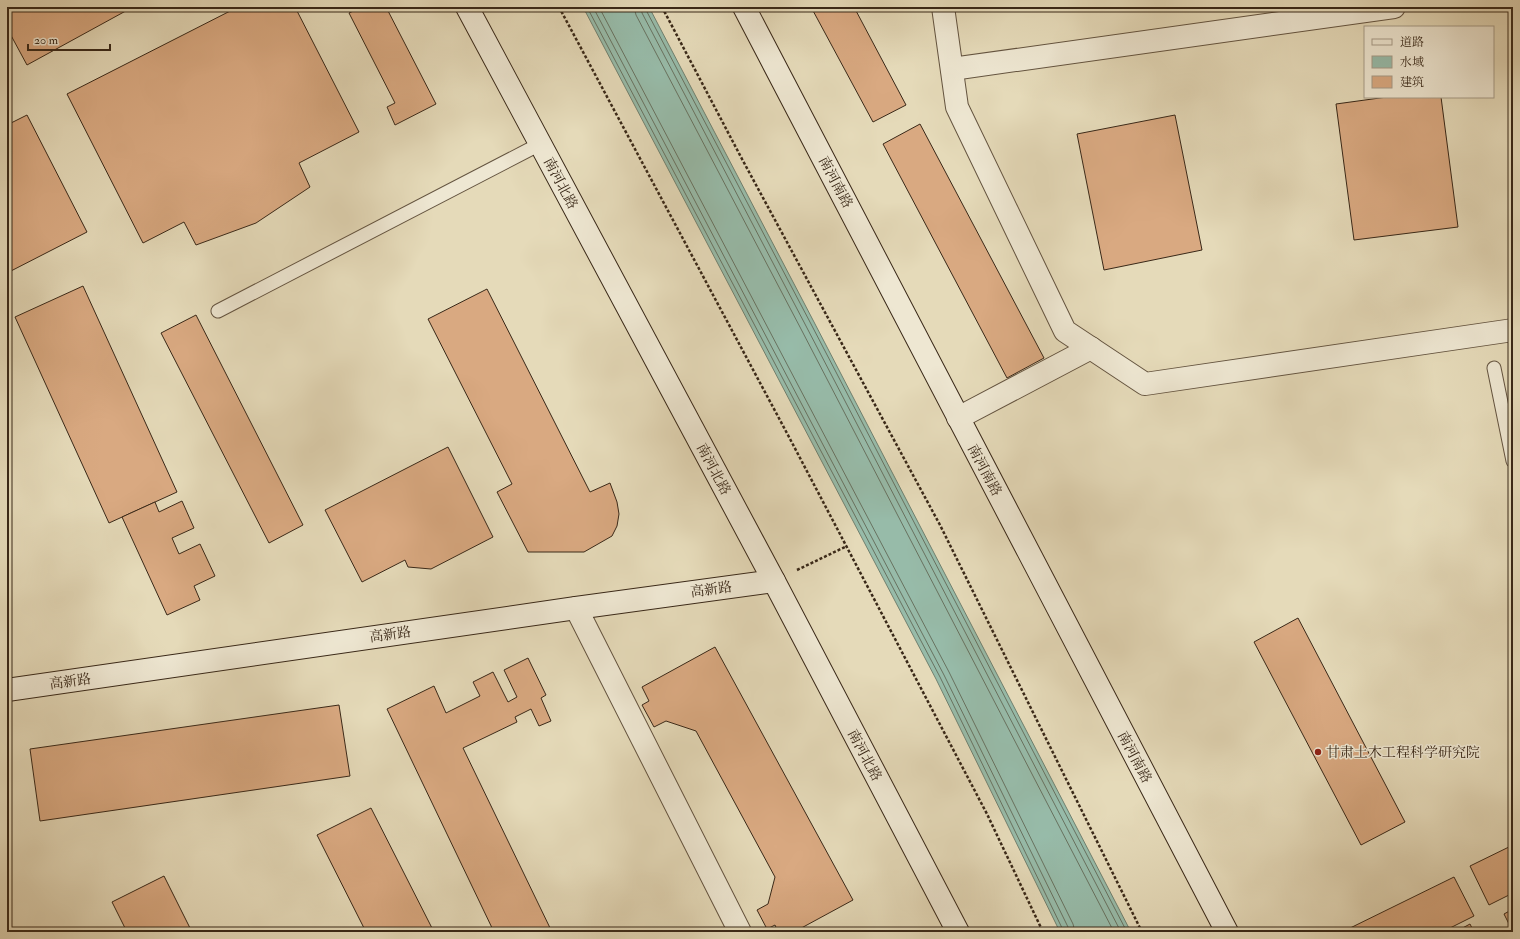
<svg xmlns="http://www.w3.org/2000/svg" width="1520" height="939" font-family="'IM FELL Double Pica','Noto Serif SC',serif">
<rect width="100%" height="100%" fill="#e5dab9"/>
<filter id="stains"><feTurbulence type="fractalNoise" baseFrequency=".005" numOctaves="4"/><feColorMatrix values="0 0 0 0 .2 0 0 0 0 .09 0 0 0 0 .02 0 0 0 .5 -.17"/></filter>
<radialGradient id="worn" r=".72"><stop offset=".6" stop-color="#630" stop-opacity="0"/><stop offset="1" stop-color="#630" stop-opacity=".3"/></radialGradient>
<polygon fill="#97bba9" stroke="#71806f" points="583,7 649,7 814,322 1131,932 1060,932 936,679"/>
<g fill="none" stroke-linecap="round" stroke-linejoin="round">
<g stroke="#687260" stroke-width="1">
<polyline points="587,7 940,677 1064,932"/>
<polyline points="593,7 944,675 1068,927 1069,932"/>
<polyline points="599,7 949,672 1073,924 1075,932"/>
<polyline points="634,7 636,15 801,329 1114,932"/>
<polyline points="641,7 642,13 806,326 1121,932"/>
<polyline points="646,7 646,10 811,324 1127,932"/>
</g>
</g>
<g fill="#d9a981" stroke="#392818">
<polygon points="7,7 133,7 27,65 7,28"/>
<polygon points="238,7 295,7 359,132 299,163 310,187 256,223 196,245 184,222 143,243 67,94"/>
<polygon points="362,7 386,7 436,104 395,125 387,107 395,103 349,13"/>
<polygon points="811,7 854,7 906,105 873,122"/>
<polygon points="1387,97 1441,97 1458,227 1354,240 1336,104"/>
<polygon points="27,115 87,232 7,273 7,125"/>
<polygon points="1175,115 1202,250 1104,270 1077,134"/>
<polygon points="920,124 1044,358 1007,378 883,144"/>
<polygon points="83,286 177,492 109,523 15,317"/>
<polygon points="487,289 590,492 610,483 617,502 619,514 617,526 612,536 584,552 528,552 497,492 512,484 428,319"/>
<polygon points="196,315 303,525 269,543 161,333"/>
<polygon points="448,447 493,537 431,569 408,567 405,560 362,582 325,510"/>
<polygon points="182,501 194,528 172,538 179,554 200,544 215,576 194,586 200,600 167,615 122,517 155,502 159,512"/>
<polygon points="1298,618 1405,822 1361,845 1254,642"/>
<polygon points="715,647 853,900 794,932 778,932 775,925 767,929 757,910 768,904 775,877 696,731 666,721 654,727 642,705 649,701 642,687"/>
<polygon points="528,658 546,695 541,698 551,721 539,726 531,709 515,717 517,722 463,748 552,932 494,932 387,709 434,686 446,713 480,696 473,682 493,672 508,702 517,697 504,670"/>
<polygon points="339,705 350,776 40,821 30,749"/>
<polygon points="371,808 434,932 366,932 317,835"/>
<polygon points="1513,845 1513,893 1489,905 1470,866"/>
<polygon points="164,876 192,932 127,932 112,902"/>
<polygon points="1454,877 1474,916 1442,932 1342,932"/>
<polygon points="1513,909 1513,932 1504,914"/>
<polygon points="1470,924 1474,932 1455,932"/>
</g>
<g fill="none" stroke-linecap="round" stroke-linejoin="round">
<defs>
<g id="lane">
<polyline points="218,311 540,144"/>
<polyline points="1494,368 1513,461"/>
</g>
<g id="street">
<polyline points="943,7 957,107 1065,331 1145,384 1513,330"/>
<polyline points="952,69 1394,7"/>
<polyline points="958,418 1091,348"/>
<polyline points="576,608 740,932"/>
</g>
<g id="secondary">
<polyline points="467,7 774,581 958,932"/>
<polyline points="744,7 1227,932"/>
<polyline points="7,690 576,608 774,581"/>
</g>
</defs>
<use href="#lane" stroke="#645440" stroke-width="15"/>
<use href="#street" stroke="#645440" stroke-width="24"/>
<use href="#secondary" stroke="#392818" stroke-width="24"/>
<g stroke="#392818" stroke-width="2.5" stroke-dasharray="3 2" stroke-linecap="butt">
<polyline points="559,7 789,437 987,814 1043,932"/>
<polyline points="662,7 742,159 940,525 1142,932"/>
<polyline points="797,570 847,546"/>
</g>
<use href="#lane" stroke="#eee7d2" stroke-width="13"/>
<use href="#street" stroke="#eee7d2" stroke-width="22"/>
<use href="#secondary" stroke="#eee7d2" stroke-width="22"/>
</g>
<circle fill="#8f2418" stroke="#eee7d2" stroke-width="1.5" cx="1318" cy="752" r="4"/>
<g text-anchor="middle" stroke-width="3" stroke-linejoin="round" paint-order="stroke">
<g font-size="14" fill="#392818" stroke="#eee7d2">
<text transform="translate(836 182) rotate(62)" y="5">南河南路</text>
<text transform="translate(561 183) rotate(62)" y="5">南河北路</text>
<text transform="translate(714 469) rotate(62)" y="5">南河北路</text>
<text transform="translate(985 470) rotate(62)" y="5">南河南路</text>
<text transform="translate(711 589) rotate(-8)" y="5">高新路</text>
<text transform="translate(390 634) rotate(-8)" y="5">高新路</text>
<text transform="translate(70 681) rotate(-8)" y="5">高新路</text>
<text transform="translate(865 755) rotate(62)" y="5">南河北路</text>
<text transform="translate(1135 757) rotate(62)" y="5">南河南路</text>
</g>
<g font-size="14" fill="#392818" stroke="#eee7d2" text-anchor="start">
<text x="1326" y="757">甘肃土木工程科学研究院</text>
</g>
</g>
<rect width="1520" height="939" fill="none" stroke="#e5dab9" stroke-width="24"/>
<rect x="8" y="8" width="1504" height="923" fill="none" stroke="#392818" stroke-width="2"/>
<rect x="12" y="12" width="1496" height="915" fill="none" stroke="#392818"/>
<rect x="1364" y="26" width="130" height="72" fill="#eee7d2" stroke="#a69b88"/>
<rect x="1372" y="39" width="20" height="6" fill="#eee7d2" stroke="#a69b88"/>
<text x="1400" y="46" font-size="12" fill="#392818">道路</text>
<rect x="1372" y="56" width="20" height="12" fill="#97bba9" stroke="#a69b88"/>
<text x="1400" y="66" font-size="12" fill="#392818">水域</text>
<rect x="1372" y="76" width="20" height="12" fill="#d9a981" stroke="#a69b88"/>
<text x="1400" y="86" font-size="12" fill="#392818">建筑</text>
<path d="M28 44v6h82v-6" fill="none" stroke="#392818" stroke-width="2"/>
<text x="34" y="44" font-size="12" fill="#392818" stroke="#eee7d2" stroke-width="3" paint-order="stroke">20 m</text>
<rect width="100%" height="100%" filter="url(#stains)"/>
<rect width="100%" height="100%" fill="url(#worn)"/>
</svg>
